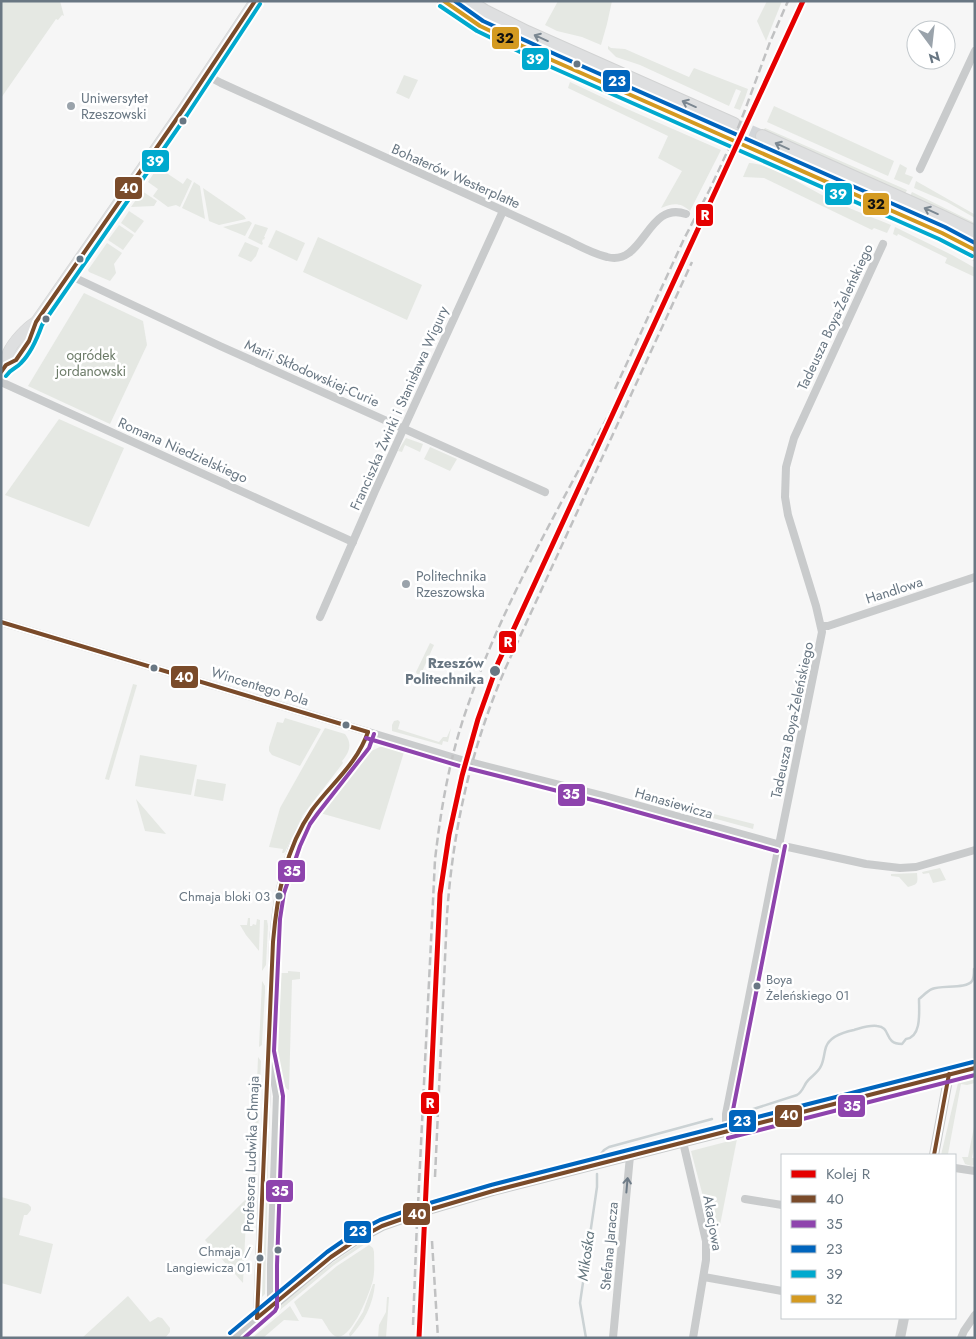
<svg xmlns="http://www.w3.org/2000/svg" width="976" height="1339" font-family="Jost,sans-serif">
<rect width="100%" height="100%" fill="#f6f6f6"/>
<g fill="#e5e8e3">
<polygon points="1,1 60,1 64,16 62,15 58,20 56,19 1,98"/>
<polygon points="453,1 459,1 478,13 731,129 729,132 505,31 488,23"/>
<polygon points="558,1 612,1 607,24 601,45 582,37 557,31 545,25"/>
<polygon points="767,1 782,1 766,41 757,21"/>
<polygon points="608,46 611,48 625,49 689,77 694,68 748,89 745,98 740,110 734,108 741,91 736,89 729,106 640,65 616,57 608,49"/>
<polygon points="404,75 418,80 409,99 396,93"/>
<path d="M570,82L625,108L721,150L690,211C680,202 673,203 661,208L682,171L658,158L668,136L568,88Z"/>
<polygon points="774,106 894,161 888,176 767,122"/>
<polygon points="765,128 907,190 905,194 763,131"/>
<polygon points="759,141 900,204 898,207 757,144"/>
<path d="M749,163C771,164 800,184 820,194C842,206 867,215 891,225L887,233L874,228L872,230L764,178L743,177Z"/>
<polygon points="900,164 907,168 905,174 913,177 909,185 894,179"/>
<polygon points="156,170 160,172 165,172 183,184 187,178 192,181 180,207 176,205 168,207 153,196 158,189 148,182"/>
<polygon points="916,181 974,214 975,218 947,202 914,188"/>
<polygon points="194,182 200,186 205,219 182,208"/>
<polygon points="812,182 894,218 892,222 815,187"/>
<polygon points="203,188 244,216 246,219 219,225 209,221"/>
<polygon points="142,191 157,201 154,206 131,207"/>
<polygon points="912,192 975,223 975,226 910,196"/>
<polygon points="905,207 975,240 975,243 903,210"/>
<polygon points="129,211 144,221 135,233 121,223"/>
<polygon points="899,220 946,242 958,248 975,260 975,262 954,250 897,224"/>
<polygon points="249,221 252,223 245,236 223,227"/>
<polygon points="255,224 268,228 264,237 265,237 264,240 263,239 262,242 263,243 262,245 248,238"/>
<polygon points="119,225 134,235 123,250 108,240"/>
<polygon points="895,227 952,255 975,268 975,277 945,263 947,258 898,234 897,236 893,234"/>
<polygon points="276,230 305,243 297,261 268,247"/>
<polygon points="318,237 422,285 407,320 303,272"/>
<polygon points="245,242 259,248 256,256 251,262 238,256"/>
<polygon points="107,243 122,253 114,264 116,273 110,281 89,272 88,270"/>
<polygon points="84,293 143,321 147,345 110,424 28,386"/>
<polygon points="59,419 124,448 89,527 5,495"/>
<polygon points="406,438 423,444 420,452 405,445 402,452 398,451"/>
<polygon points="430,447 457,459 450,471 424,459"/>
<polygon points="430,643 434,645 421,674 417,674 416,672"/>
<polygon points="133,684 137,685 109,780 105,779"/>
<polygon points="285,718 321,729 300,766 272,755 269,751 269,747 277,722 283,723"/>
<polygon points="398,720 400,722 398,729 439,742 443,737 447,737 451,728 448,742 443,741 442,745 392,731 392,725 394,721"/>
<path d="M325,728L345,734C353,744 349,753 342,761L343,763L303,815L286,850L284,853H282L283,849L269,847L280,808Z"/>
<polygon points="382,746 404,752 380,830 320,813 326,805 369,752"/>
<polygon points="140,755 197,765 191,795 135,786"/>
<polygon points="197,779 226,784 223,801 194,796"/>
<polygon points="136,799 166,834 145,831"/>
<polygon points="654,799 754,824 753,829 654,802"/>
<polygon points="940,868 946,880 933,883 929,873 923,874 922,872"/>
<path d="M917,873C918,884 918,884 908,887L899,877L891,876V874Z"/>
<polygon points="248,918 250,918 250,926 252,926 253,924 256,925 257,919 260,920 259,951 246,935 240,925 247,925"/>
<polygon points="264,920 267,920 268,926 266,965 262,971"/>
<polygon points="288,971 300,972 300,979 292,980 289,1090 287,1089 284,1085 275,1038 279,973 288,973"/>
<polygon points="262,981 265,986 265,993 262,1042 262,1045 259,1047"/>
<polygon points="258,1057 261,1061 258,1134 255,1134"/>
<polygon points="975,1076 975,1083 967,1085 961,1084 948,1154 953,1155 941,1155 958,1083 962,1079"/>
<polygon points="270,1087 265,1294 261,1298"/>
<polygon points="284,1102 280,1240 277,1240 281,1105"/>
<polygon points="975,1122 975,1143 972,1158 975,1158 975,1165 971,1166 965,1164 962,1157 968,1157"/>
<polygon points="737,1139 720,1225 710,1223 691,1151"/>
<polygon points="254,1140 258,1140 256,1188 252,1188"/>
<polygon points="1,1197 28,1204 31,1207 31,1210 27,1215 24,1215 19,1235 53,1244 41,1294 1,1283"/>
<polygon points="247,1198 243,1283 205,1240"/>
<path d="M375,1220L374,1223C341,1240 314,1263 286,1287L285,1288L283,1285C312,1261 340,1235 375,1220Z"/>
<polygon points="363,1242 368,1242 334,1265 255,1331 253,1328 332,1263"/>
<path d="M369,1245L373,1248L374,1252C374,1261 375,1271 373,1280C370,1292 352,1339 337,1337C330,1335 326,1324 322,1319L302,1317L294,1302L337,1266Z"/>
<path d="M373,1284H375C373,1305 364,1322 350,1337L349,1334L363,1312Z"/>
<polygon points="128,1296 150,1322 158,1317 162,1318 170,1328 170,1332 165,1338 82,1338"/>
<polygon points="387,1297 389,1297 386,1338 378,1338 379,1325 386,1312"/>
<polygon points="290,1306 299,1321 284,1320 263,1338 252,1338"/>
</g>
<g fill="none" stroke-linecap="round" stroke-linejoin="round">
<g stroke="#cbd2d4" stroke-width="2.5">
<path d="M744,1112L797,1095C802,1092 803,1088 806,1083C810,1077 818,1073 821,1066C824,1060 824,1053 826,1047C830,1036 844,1032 854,1030C861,1028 869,1025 877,1026C892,1027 883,1044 902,1044L906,1039C922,1037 919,1011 919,999C923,996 927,991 932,989C941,985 967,989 972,981C974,978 974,972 974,969"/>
<polyline points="601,1154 604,1150 609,1147 712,1119"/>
<polyline points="586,1338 580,1303 597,1187 597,1174"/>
</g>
<g stroke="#d3d6d9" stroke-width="12" stroke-dasharray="12 6" stroke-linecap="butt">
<polyline points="734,124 762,136"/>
<polyline points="727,138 755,150"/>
</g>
<defs>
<g id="secondary">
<path d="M6,365C7,361 7,357 8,353C13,342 26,328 36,322"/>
<polyline points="1,372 6,365 16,360 29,341 36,322 182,111 255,1"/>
</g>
<g id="primary">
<path d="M444,1C484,31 531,51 576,71C627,93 677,115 727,138"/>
<polyline points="469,1 485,11 527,32 734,124"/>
<polyline points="762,136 941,216 975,232"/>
<polyline points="755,150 942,233 975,250"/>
</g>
</defs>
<use href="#secondary" stroke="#d3d4d4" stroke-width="12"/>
<use href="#primary" stroke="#d2d3d3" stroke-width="14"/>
<g stroke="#c9cbcc" stroke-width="8">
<path d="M206,75L221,83C316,126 410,169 504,211C526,221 547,231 569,241C581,247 594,254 607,257C644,267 647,200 686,214"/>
<polyline points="920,169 975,51"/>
<polyline points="69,275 220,346 545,492"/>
<polyline points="1,382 353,542"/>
<polyline points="320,617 375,491 503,211"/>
<polyline points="1,622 465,761 607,797 788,847 866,864 900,868 916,867 975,850"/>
<polyline points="822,626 828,626 975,577"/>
<polyline points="271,1061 277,1096 271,1265 271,1306"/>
<polyline points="726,1132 726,1114 779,845 822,632 816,606 788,515 785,497 786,467 794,438 883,244"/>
<polyline points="683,1142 706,1241 706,1260 693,1338"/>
<polyline points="955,1168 975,1171"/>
<polyline points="745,1199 782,1205"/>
<polyline points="704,1277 782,1291"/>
<path d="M257,1318C261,1193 269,1068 273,942C276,896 285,847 313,809C330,787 362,758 368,732"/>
<polyline points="613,1338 630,1156"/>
<polyline points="961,1338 964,1331 975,1315"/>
</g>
<g stroke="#c9cbcc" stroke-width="10">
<polyline points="934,1155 949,1074"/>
<polyline points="234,1338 331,1257 356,1240 382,1226 425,1211 493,1191 975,1068"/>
<polyline points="900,1338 904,1318"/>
</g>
<use href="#secondary" stroke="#dedfe0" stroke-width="11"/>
<use href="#primary" stroke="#dedfe0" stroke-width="12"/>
<g stroke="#c0c1c2" stroke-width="2.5" stroke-dasharray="8 4" stroke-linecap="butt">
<polyline points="615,389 684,239 710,189 736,133 745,110 770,42 788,1"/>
<path d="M435,1177L447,915C453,828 471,748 506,667L692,262"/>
<path d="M418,1205L435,860C441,807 450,755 468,705C497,620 541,540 583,462C600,431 617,400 633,369"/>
<polyline points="432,1241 438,1338"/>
<polyline points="413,1325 417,1222"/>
</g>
<defs>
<g id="bus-1">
<polyline points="1,372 6,365 16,360 29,341 36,322 182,111 255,1"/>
<polyline points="1,622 368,732"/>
<polyline points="934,1155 949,1074"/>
<polyline points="257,1318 331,1257 356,1240 382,1226 425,1211 493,1191 975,1068"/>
<path d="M257,1318L273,942C277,896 285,849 312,810C331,784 357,764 368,732"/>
</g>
<g id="bus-2">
<polyline points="366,738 463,767 605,803 777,851"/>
<polyline points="732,1132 732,1115 785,846"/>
<polyline points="728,1138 975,1075"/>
<polyline points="244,1338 275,1311 277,1307 277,1265 283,1096 274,1051 280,919 284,893 300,846 310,824 318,813 369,748 374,734"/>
</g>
<g id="bus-3">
<polyline points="455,1 483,21 557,55 945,227 975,243"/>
<polyline points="230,1333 327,1252 353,1234 380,1220 423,1205 491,1185 973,1062"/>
</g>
<g id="bus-4">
<polyline points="440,6 477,31 551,67 939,239 972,256"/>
<path d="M6,376C11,368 16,369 21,363C31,353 37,339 42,325L187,115L260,4"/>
</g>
<polyline id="bus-5" points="444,1 480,26 554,61 942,233 975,250"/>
</defs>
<use href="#bus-1" stroke="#fff" stroke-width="8"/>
<use href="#bus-2" stroke="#fff" stroke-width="8"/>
<use href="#bus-3" stroke="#fff" stroke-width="8"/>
<use href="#bus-4" stroke="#fff" stroke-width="8"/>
<use href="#bus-5" stroke="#fff" stroke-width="8"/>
<use href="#bus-1" stroke="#7a4b2a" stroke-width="4"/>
<use href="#bus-2" stroke="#8e44ad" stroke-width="4"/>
<use href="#bus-3" stroke="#0065bd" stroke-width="4"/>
<use href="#bus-4" stroke="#00a9ce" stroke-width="4"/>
<use href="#bus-5" stroke="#d49a21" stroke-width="4"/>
<defs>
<polyline id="rail-1" points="419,1338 440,894 449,835 462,776 478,719 498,663 803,1"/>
</defs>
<use href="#rail-1" stroke="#fff" stroke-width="9"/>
<use href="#rail-1" stroke="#e50000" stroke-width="5"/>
</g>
<defs><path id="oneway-shaft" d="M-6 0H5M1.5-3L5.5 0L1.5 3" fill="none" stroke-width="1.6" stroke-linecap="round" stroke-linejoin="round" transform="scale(1.25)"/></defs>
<g stroke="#7b8791">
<use href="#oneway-shaft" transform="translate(541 38) rotate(-156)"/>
<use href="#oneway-shaft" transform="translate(689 104) rotate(-156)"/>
<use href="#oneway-shaft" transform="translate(782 146) rotate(-156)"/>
<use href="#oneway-shaft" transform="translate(931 211) rotate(-156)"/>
</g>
<use stroke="#6e7b87" href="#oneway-shaft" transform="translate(627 1185) rotate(-85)"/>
<g fill="#697783" stroke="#fff" stroke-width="2">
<circle cx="577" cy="64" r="4.5"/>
<circle cx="183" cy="121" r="4.5"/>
<circle cx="80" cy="259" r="4.5"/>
<circle cx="46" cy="319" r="4.5"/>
<circle cx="154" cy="668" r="4.5"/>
<circle cx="495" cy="671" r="6"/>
<circle cx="346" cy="725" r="4.5"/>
<circle cx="279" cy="896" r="4.5"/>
<circle cx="757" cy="986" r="4.5"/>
<circle cx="278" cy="1250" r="4.5"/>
<circle cx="260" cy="1258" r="4.5"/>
</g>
<g fill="#9aa3ab" stroke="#fff" stroke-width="2">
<circle cx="71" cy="106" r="5"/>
<circle cx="406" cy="584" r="5"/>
</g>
<g text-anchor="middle" stroke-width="5" stroke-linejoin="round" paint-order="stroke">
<g font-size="13" fill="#697783" stroke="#fff" text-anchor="end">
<text x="270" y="901">Chmaja bloki 03</text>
<text x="766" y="984" text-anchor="start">Boya<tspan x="766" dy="16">Żeleńskiego 01</tspan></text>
<text x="251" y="1256">Chmaja /<tspan x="251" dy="16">Langiewicza 01</tspan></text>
</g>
<g font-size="14" fill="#697783" stroke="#fff" text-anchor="start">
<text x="81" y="103">Uniwersytet<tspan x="81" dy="16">Rzeszowski</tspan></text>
<text x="416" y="581">Politechnika<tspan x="416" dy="16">Rzeszowska</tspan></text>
</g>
<g font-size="14" fill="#697783" stroke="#fff">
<text transform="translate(456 176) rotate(24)" y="5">Bohaterów Westerplatte</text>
<text transform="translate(835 317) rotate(-65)" y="5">Tadeusza Boya-Żeleńskiego</text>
<text transform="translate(312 373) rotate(24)" y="5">Marii Skłodowskiej-Curie</text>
<text transform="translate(399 408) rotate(-66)" y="5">Franciszka Żwirki i Stanisława Wigury</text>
<text transform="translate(183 450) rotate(24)" y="5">Romana Niedzielskiego</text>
<text transform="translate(894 590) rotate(-18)" y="5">Handlowa</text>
<text transform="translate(260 686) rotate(17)" y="5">Wincentego Pola</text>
<text transform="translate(792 720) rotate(-78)" y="5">Tadeusza Boya-Żeleńskiego</text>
<text transform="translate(674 803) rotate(16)" y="5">Hanasiewicza</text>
<text transform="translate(251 1154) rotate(-88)" y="5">Profesora Ludwika Chmaja</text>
<text transform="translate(713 1223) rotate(80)" y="5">Akacjowa</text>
<text transform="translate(609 1246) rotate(-85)" y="5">Stefana Jaracza</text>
</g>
<g font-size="14" fill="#6b7a67" stroke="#fff">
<text x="91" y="360">ogródek<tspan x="91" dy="16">jordanowski</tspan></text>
</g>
<g font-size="14" font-weight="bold" fill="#697783" stroke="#fff" text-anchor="end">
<text x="484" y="668">Rzeszów<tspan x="484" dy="16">Politechnika</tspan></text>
</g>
<g font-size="15" font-style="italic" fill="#65777f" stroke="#fff">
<text transform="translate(586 1256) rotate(-82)" y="5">Mikośka</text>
</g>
</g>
<g stroke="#fff" stroke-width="2">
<rect x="491" y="26" width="29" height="24" rx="5" fill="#d49a21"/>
<rect x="521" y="47" width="29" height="24" rx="5" fill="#00a9ce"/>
<rect x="602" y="69" width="29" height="24" rx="5" fill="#0065bd"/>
<rect x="141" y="149" width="29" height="24" rx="5" fill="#00a9ce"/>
<rect x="114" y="176" width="29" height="24" rx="5" fill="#7a4b2a"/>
<rect x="824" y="182" width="29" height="24" rx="5" fill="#00a9ce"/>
<rect x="862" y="192" width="28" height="24" rx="5" fill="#d49a21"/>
<rect x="695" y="203" width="19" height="24" rx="5" fill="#e50000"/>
<rect x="498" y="630" width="19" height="24" rx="5" fill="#e50000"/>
<rect x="170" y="665" width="29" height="24" rx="5" fill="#7a4b2a"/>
<rect x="557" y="783" width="29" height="24" rx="5" fill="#8e44ad"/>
<rect x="277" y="859" width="29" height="24" rx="5" fill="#8e44ad"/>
<rect x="420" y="1091" width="20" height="24" rx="5" fill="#e50000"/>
<rect x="837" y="1094" width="29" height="24" rx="5" fill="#8e44ad"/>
<rect x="774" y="1104" width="29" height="24" rx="5" fill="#7a4b2a"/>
<rect x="728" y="1109" width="29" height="24" rx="5" fill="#0065bd"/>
<rect x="265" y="1179" width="29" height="24" rx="5" fill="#8e44ad"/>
<rect x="402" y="1202" width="29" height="24" rx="5" fill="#7a4b2a"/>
<rect x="343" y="1220" width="29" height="24" rx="5" fill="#0065bd"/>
</g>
<g font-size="14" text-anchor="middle" font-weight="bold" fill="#fff">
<text x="535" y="64">39</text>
<text x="617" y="86">23</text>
<text x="155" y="166">39</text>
<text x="129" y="193">40</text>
<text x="838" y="199">39</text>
<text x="705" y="220">R</text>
<text x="508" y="647">R</text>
<text x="184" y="682">40</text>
<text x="571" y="799">35</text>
<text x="292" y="876">35</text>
<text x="430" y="1108">R</text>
<text x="852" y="1111">35</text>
<text x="789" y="1120">40</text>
<text x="742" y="1126">23</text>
<text x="280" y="1196">35</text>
<text x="417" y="1219">40</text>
<text x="358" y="1236">23</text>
</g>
<g font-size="14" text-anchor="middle" font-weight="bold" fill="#111">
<text x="505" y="43">32</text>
<text x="876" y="209">32</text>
</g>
<rect width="976" height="1339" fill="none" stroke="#697783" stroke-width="5"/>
<rect x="781" y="1154" width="175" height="165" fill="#ffffff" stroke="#c3c9cd"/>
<rect x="791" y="1170" width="25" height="8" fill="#e50000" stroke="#c3c9cd"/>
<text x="826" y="1179" font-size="15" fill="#697783">Kolej R</text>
<rect x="791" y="1195" width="25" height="8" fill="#7a4b2a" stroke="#c3c9cd"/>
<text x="826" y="1204" font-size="15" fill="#697783">40</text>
<rect x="791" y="1220" width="25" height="8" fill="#8e44ad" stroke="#c3c9cd"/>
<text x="826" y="1229" font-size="15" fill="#697783">35</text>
<rect x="791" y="1245" width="25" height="8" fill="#0065bd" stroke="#c3c9cd"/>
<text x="826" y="1254" font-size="15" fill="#697783">23</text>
<rect x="791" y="1270" width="25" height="8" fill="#00a9ce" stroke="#c3c9cd"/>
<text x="826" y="1279" font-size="15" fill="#697783">39</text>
<rect x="791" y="1295" width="25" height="8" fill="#d49a21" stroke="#c3c9cd"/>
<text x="826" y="1304" font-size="15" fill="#697783">32</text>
<g transform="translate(931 45) rotate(165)"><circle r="24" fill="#ffffff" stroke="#c3c9cd"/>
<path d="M0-4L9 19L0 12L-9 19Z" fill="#9aa3ab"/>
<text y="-8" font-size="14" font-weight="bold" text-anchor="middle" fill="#697783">N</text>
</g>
</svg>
